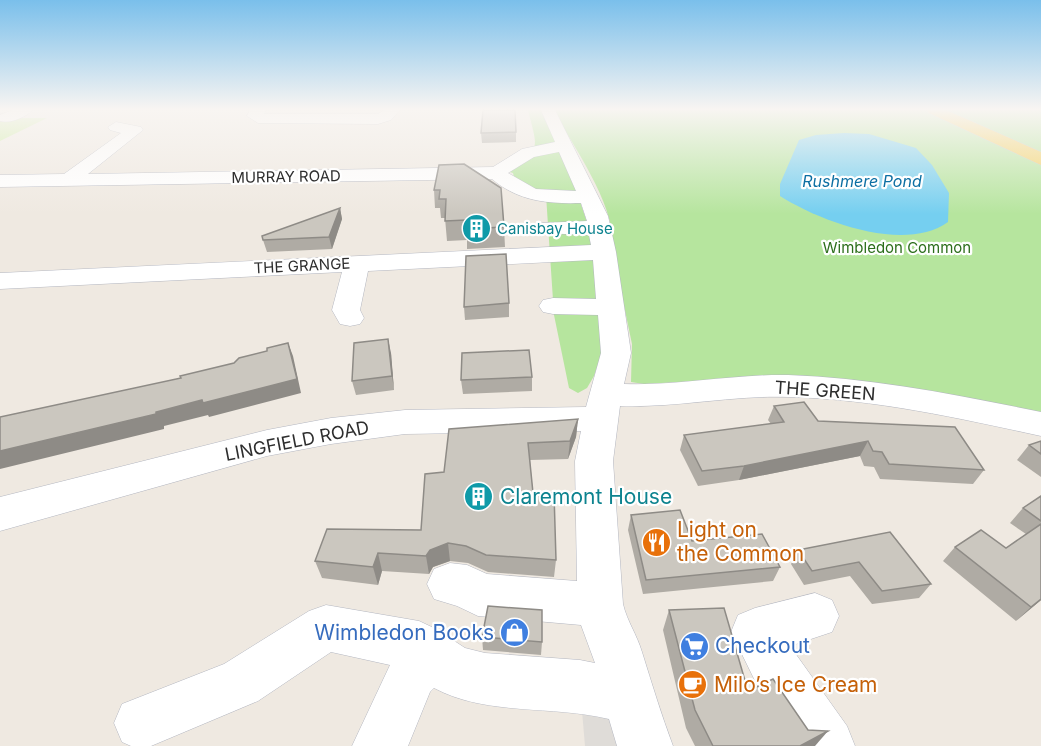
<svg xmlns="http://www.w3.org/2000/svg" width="1041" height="746" font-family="Inter,sans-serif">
<rect width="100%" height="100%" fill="#efe9e1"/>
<g fill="#b6e59e">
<path d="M528,110H542L569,169L588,225L598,285L603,350L594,376L587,388L578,393L569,388L554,315L546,195L514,177L513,173L506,171C542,147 538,151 528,110Z"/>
<path d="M553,110H1041V415L936,392L838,381H696L644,384L631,382L632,344L613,253C618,208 575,149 553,110Z"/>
</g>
<polygon fill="#c9ec9a" points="0,118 47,118 0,141"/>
<polygon fill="#dfdcd8" points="582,711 613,718 625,746 585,746"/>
<path fill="#75cff0" d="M844,133L869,134L916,148L932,165L949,193L948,222C905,253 821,222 780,196V184L799,140L816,135Z"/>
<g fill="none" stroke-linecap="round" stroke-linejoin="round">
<defs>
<g id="minor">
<path d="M13,110H33C26,117 10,124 0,121V115Z"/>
<polygon points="250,110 266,110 264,114 378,114 385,110 400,110 391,120 378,124 258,123 247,116"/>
<path d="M541,110H555L608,216L616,252L631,353L624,384C679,386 734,374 788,375C873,378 958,395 1041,412V436C958,418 874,399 789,397C732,395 676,408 620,406L613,461L623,604C627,621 637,635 642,652C652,684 661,714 673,746H617L609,719C552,705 486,716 434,688L430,692L408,746H352L390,665L331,652L258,701L151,746H131L122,742L114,723L122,704L224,664L309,611L326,605L419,621L436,629L465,648L485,653L580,660L595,663L581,625L478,616L457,606L434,599L427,584L434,569L450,563L467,565L487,574L577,581L575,461L581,431L405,434L331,444L267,456L0,531V497L267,430L331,418L405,410L586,407L601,353L598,315L553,314L543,312L539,306L543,300L553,298L596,299L593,260L368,271L360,310L364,318L360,324L350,326L340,324L332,310L342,272L0,289V273L591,245L589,235L541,233L538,228L541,223L587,221L581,203C547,204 518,201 492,179L0,187V175L64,174L121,133L110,130L108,127L116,122L141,127L143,130L88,174L493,167L522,149L555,142ZM559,152L576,191L536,189L508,173L534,157Z"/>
<polygon points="815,593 832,600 839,616 832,632 790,646 847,726 855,746 795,746 762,695 731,632 738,615 755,608"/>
</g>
<polygon id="major" points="926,110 946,110 1041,152 1041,165 929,113"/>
</defs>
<use href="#minor" stroke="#b4b7c1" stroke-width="1"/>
<use href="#major" stroke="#c9c9c9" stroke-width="1"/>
<use href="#minor" fill="#fff" fill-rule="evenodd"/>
<use href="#major" fill="#f2d163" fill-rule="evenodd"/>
</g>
<g fill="#afaba4">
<polygon points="516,132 516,142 482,143 481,133"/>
<polygon points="439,165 504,227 505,247 467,249 467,240 447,241 445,218 441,218 440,208 435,208 434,190"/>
<polygon points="340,208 342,219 332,249 267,252 263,240"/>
<polygon points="509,303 509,317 465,320 464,307"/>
<polygon points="391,353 394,390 356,395 352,381"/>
<polygon points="532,377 532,391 463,394 461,380"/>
<polygon points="774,406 818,421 984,470 973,484 880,479 874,467 864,466 860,456 739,480 698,486 680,450 684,435 771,424 768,420"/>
<polygon points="578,419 576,437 568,459 530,460 533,493 556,560 554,577 488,572 468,563 450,561 433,567 429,574 382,571 378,585 322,578 315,561 421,530 444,472"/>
<polygon points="1041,441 1041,477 1017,460 1029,445"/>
<polygon points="1041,496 1041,600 1016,621 943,561 955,547 1006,548 1026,534 1010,523 1023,508"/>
<polygon points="631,515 692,541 780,567 773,581 643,594 628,530"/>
<polygon points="890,532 931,584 919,598 872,604 850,576 804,585 791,564 798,550"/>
<polygon points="669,610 748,691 815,746 695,746 686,728 663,630"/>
<polygon points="482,637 542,642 541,655 483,650"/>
</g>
<g fill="#8e8b86">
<polygon points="340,208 342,219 332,249 329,237"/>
<polygon points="388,339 391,353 394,390 392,376"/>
<polygon points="288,343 293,356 301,393 209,417 208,415 164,426 164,429 0,469 0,451 202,400"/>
<polygon points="578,419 576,437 568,459 570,441"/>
<polygon points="868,441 860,456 739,480 744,466"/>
<polygon points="448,543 450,561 433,567 429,574 426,556 430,550"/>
<polygon points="378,553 382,571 378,585 373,567"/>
<polygon points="1041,599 1041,600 1016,621 1031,607"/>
<polygon points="828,731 815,746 800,746"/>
</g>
<g fill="#cbc7bf" stroke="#8e8b86" stroke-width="1.5">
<polygon points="483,110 515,110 516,132 481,133"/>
<polygon points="464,164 501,188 504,227 466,229 466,220 445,221 446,199 439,199 440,190 434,190 439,165"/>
<polygon points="340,208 329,237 263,240 262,236"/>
<polygon points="506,254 509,303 464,307 466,256"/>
<polygon points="388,339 392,376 352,381 354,343"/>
<polygon points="288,343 297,379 203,403 202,400 156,412 156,414 0,451 0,417 181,378 180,376 234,363 239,358 267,351 267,348"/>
<polygon points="529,350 532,377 461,380 462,353"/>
<polygon points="804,402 818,421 955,427 984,470 889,464 882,452 873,451 868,441 744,466 702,471 684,435 784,422 774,406"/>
<polygon points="578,419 570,441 528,443 533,493 554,493 556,560 486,555 466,546 448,543 430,550 426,556 378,553 373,567 315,561 327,529 421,530 425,474 444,472 449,429"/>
<polygon points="1041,441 1041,454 1029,445"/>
<polygon points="1041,496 1041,521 1023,508"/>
<polygon points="680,510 692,541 762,534 780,567 646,580 631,515"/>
<polygon points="1041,524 1041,599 1031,607 955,547 981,530 1006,548"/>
<polygon points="890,532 931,584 882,591 859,562 812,571 798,550"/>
<polygon points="488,606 542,610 542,642 482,637"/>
<polygon points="724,608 748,691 773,679 808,730 828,731 800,746 713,746 695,710 669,610"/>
</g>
<linearGradient id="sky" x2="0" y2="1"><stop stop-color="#7abfeb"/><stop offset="0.51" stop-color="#f8f5f2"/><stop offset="1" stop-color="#f8f5f2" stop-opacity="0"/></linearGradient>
<rect width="1041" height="214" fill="url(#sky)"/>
<defs>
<symbol id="building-disc" viewBox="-11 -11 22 22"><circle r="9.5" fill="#0f9aa8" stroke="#fff"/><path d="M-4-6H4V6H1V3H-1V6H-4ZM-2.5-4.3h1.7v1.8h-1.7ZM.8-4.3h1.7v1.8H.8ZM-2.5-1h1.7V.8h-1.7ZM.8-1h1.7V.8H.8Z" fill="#fff"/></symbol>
<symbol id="restaurant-disc" viewBox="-11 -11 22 22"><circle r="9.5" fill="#e8710a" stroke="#fff"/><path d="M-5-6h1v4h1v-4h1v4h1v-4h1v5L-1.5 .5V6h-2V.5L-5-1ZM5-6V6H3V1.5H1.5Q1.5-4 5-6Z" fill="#fff"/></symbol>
<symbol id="shop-disc" viewBox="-11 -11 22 22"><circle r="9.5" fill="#3f7fe0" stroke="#fff"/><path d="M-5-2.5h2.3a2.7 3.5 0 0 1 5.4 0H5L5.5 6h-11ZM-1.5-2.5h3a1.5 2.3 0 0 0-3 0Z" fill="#fff"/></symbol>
<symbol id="supermarket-disc" viewBox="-11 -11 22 22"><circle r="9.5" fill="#3f7fe0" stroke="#fff"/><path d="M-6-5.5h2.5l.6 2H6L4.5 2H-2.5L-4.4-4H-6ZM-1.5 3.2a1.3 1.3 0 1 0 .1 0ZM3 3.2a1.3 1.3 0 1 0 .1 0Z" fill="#fff"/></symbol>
<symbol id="cafe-disc" viewBox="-11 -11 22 22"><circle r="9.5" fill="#e8710a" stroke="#fff"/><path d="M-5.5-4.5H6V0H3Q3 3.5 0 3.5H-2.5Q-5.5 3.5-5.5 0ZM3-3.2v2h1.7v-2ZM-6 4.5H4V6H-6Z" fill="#fff"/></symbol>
</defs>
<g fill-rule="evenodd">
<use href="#building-disc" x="460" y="212" width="33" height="33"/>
<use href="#building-disc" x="462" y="480" width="33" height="33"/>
<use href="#restaurant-disc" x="640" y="526" width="33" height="33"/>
<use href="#shop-disc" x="498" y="616" width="33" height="33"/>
<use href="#supermarket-disc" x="678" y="630" width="33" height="33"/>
<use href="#cafe-disc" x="676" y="668" width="33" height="33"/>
</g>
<g text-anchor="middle" stroke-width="4.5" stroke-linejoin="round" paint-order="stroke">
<g font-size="15" fill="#2e2e2e" stroke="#fff">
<text transform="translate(286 177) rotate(-1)" y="5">MURRAY ROAD</text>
<text transform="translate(302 266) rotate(-3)" y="5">THE GRANGE</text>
</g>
<g font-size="15" fill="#0d838f" stroke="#fff" text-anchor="start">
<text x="497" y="234">Canisbay House</text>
</g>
<g font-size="15" fill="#2c6e1b" stroke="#fff">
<text x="897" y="253">Wimbledon Common</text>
</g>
<g font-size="16" font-style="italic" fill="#0d6fa3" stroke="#fff">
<text x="862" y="187">Rushmere Pond</text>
</g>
<g font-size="18" fill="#2e2e2e" stroke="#fff">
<text transform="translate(825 391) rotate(4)" y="6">THE GREEN</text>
<text transform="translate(297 441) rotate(-11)" y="6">LINGFIELD ROAD</text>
</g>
<g font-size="21" fill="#0d838f" stroke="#fff" text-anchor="start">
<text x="500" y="504">Claremont House</text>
</g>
<g font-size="21" fill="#c56008" stroke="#fff" text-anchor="start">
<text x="677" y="537">Light on<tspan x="677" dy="24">the Common</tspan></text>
<text x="714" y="692">Milo’s Ice Cream</text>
</g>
<g font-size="21" fill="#366cbe" stroke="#fff" text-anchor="end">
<text x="494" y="640">Wimbledon Books</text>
<text x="715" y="653" text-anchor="start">Checkout</text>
</g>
</g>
</svg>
